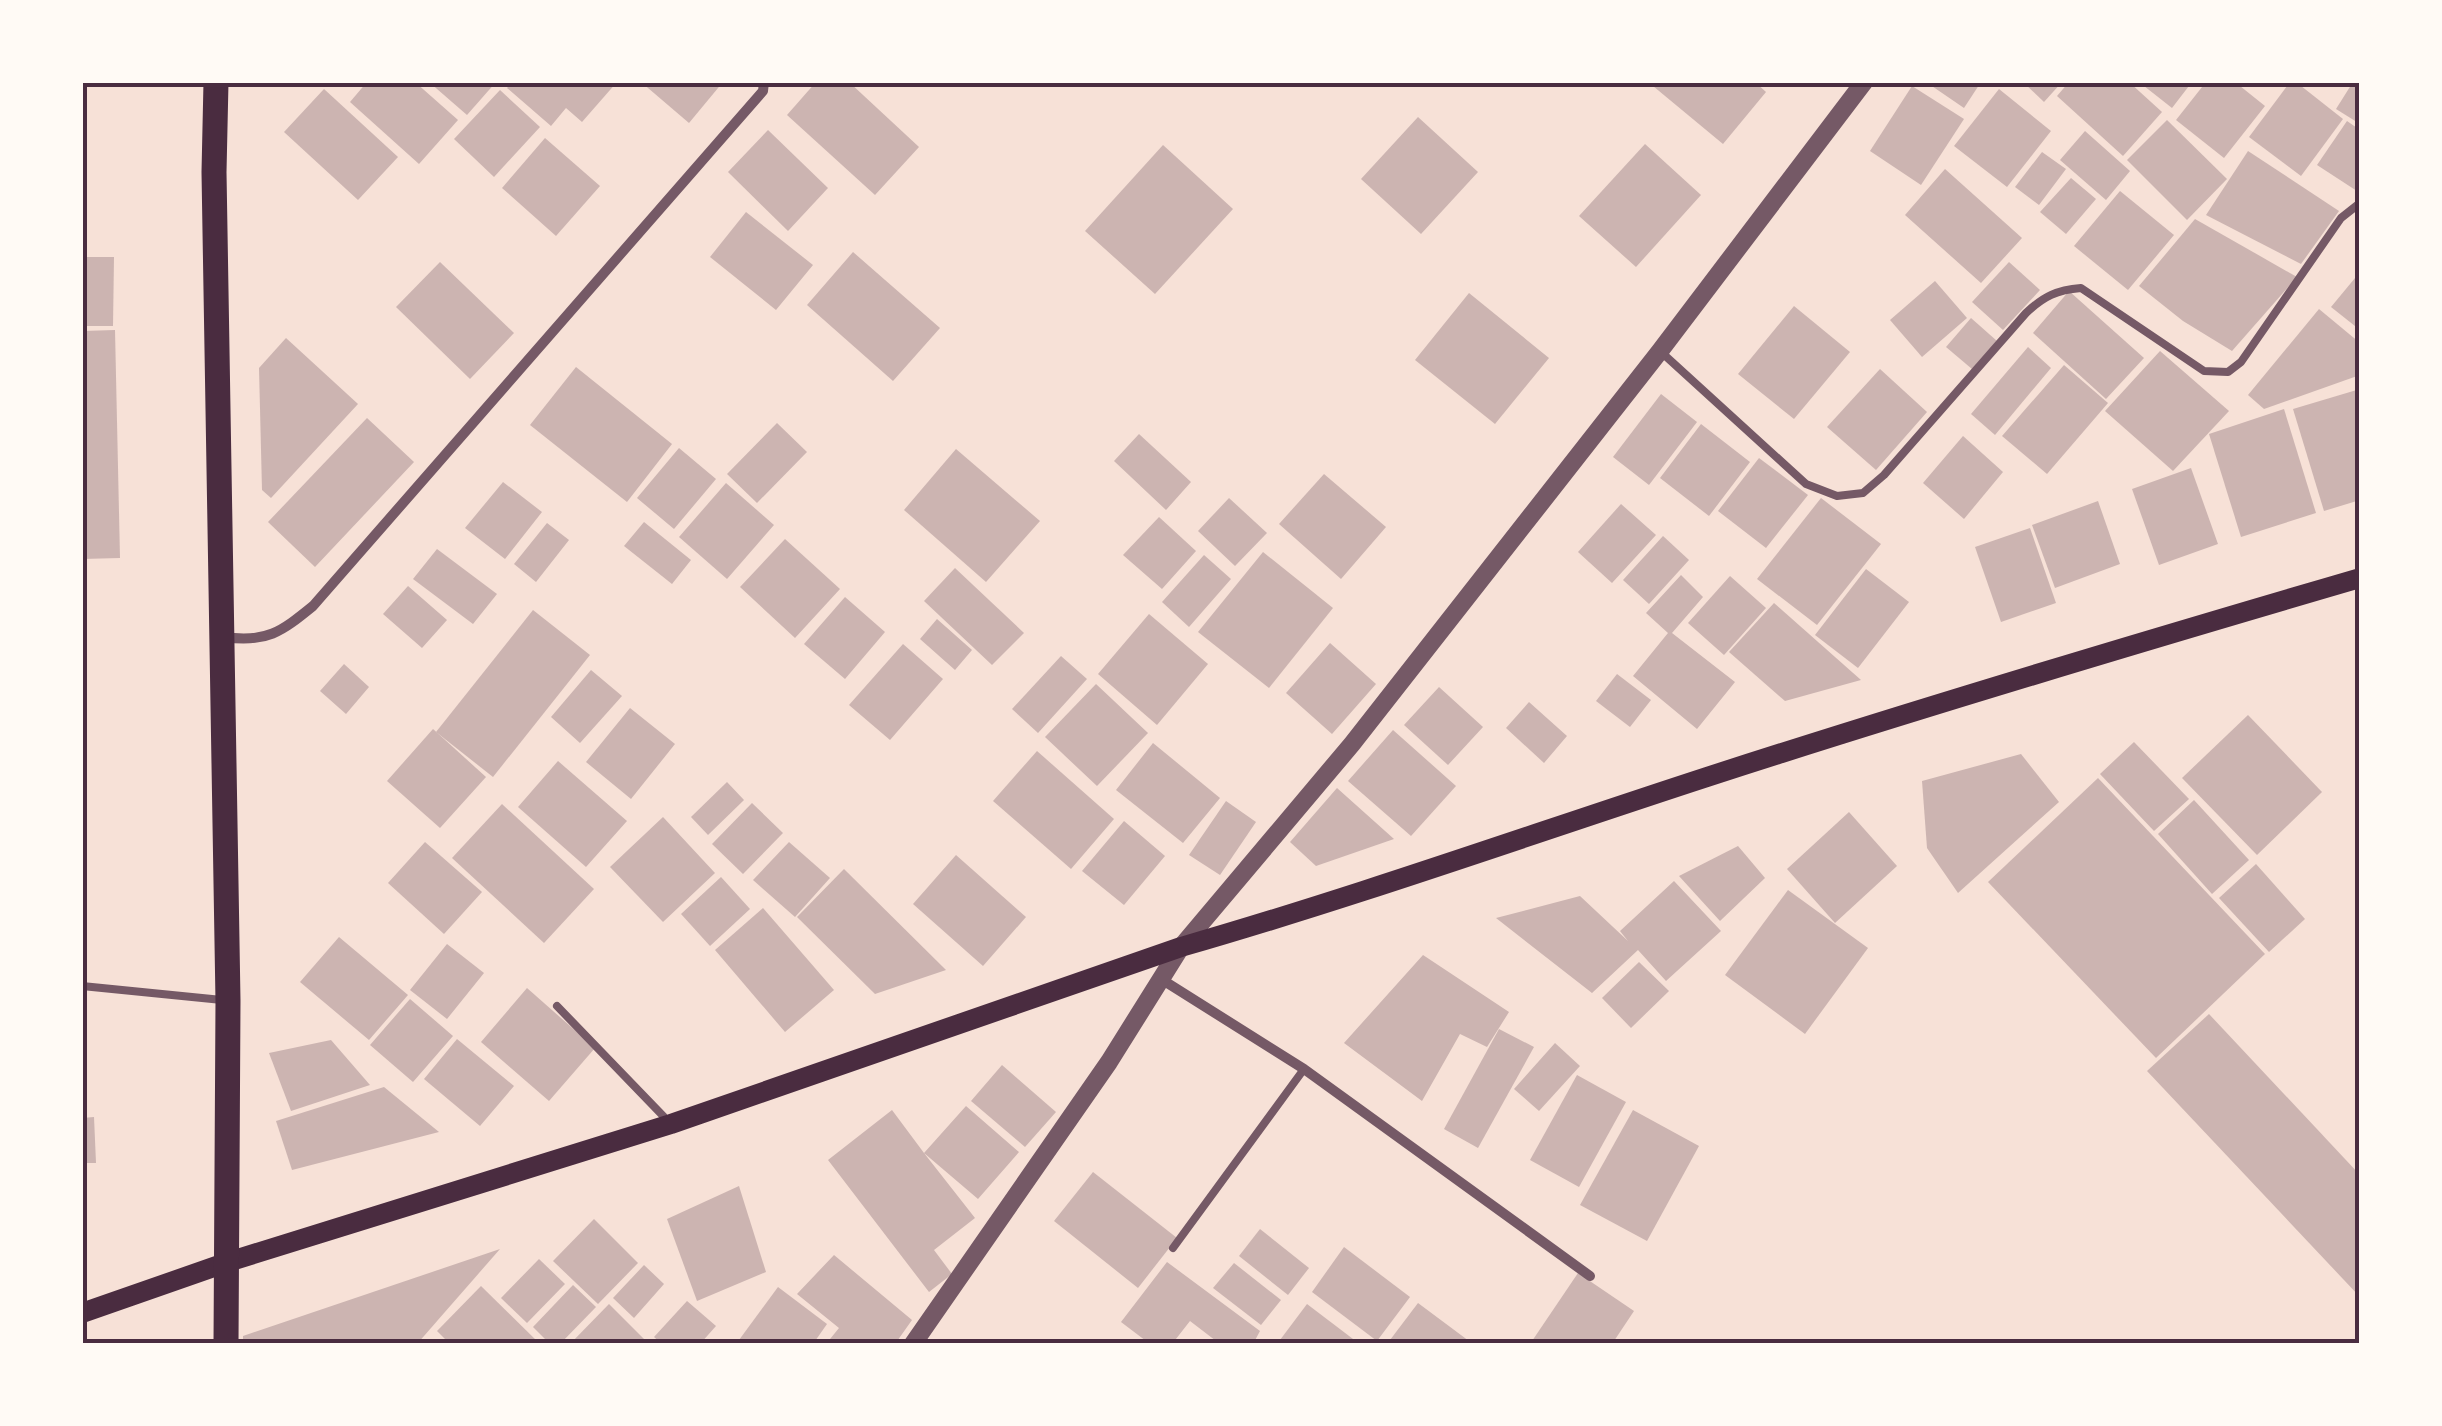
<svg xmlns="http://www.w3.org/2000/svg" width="2442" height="1426" font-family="'Sofia Sans Condensed',sans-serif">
<rect width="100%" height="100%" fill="#f7e1d7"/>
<g fill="#ccb4b1">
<polygon points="367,82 415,82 458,120 419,164 350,102"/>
<polygon points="429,82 496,82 467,115"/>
<polygon points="512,82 617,82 582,122 566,108 551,126 507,88"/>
<polygon points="641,82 723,82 689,123"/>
<polygon points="816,82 849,82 919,147 875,195 787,115"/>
<polygon points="1656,82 1755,82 1766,92 1723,144 1653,86"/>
<polygon points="1926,82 1981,82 1964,108"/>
<polygon points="2023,82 2062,82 2044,102"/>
<polygon points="2069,82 2129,82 2162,112 2123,156 2057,96"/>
<polygon points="2139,82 2192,82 2172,108"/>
<polygon points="2206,82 2235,82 2265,106 2224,158 2176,120"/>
<polygon points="2290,82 2296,82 2343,119 2301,176 2249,137"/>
<polygon points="2353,82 2360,82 2360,124 2336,109"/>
<polygon points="1912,86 1964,119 1921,185 1870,151"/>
<polygon points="324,89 398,157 358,200 284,132"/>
<polygon points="1999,89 2051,131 2007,187 1954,146"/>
<polygon points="500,90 540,127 494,177 454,139"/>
<polygon points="1418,117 1478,172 1421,234 1361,179"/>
<polygon points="2167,120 2227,179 2187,220 2127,160"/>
<polygon points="2347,121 2360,130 2360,193 2317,165"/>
<polygon points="768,130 828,188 788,231 728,172"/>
<polygon points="2085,131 2130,171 2106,200 2060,160"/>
<polygon points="545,138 600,186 556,236 502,188"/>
<polygon points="1645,144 1701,195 1636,267 1579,216"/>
<polygon points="1163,145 1233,209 1155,294 1085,231"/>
<polygon points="2248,151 2339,211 2301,264 2206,215"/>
<polygon points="2042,152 2066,169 2039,205 2015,187"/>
<polygon points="1945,169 2022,238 1981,283 1905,215"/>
<polygon points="2071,178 2096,199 2066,234 2040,212"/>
<polygon points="2120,191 2174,235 2128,290 2074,246"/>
<polygon points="746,212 813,265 776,310 710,257"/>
<polygon points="2195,219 2297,277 2232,351 2183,321 2139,286"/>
<polygon points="853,252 940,328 893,381 807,305"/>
<polygon points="82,257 114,257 113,326 82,326"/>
<polygon points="440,262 514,333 470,379 396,307"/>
<polygon points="2009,262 2040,290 2003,330 1972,302"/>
<polygon points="2360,272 2360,330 2331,307"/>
<polygon points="1935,281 1967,318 1922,357 1890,320"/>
<polygon points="2069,291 2144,358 2106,399 2033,333"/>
<polygon points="1469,293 1549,358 1495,424 1415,360"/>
<polygon points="1794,306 1850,352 1794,419 1738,374"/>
<polygon points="2319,309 2360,343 2360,375 2264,409 2248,395"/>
<polygon points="1971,318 1997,341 1972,369 1946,347"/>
<polygon points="115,330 120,558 82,559 82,331"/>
<polygon points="286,338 358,404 271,498 262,490 259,368"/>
<polygon points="2028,347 2051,368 1995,435 1971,414"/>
<polygon points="2160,351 2229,411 2173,471 2105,411"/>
<polygon points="2064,365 2108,403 2047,474 2002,436"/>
<polygon points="576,367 672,444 627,502 530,425"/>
<polygon points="1880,369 1927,412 1876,470 1827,427"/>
<polygon points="2360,389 2360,500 2324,511 2293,409"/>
<polygon points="1661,394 1697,422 1649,485 1613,457"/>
<polygon points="2284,409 2316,513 2241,537 2209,434"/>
<polygon points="367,418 414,462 315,567 268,522"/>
<polygon points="777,423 807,452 757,503 727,474"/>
<polygon points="1701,424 1750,462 1709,516 1660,478"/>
<polygon points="1139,434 1191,482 1166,510 1114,461"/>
<polygon points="1963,436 2003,472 1964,519 1923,483"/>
<polygon points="679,448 716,479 674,529 637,498"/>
<polygon points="956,449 1040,521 986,582 904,510"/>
<polygon points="1759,458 1808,495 1766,548 1718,511"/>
<polygon points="2191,468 2218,544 2159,565 2132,489"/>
<polygon points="1324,474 1386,527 1341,579 1279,524"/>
<polygon points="503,482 542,512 505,559 465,528"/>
<polygon points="726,483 774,525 727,579 679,537"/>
<polygon points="1229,498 1267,533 1235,566 1198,531"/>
<polygon points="1821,498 1881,544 1817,625 1757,579"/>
<polygon points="2098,501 2120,564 2055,588 2032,525"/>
<polygon points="1621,504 1656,535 1612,583 1578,552"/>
<polygon points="1159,517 1196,551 1162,589 1123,555"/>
<polygon points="644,522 691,560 672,584 624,546"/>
<polygon points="547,523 569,540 536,582 514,564"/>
<polygon points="2030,528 2056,603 2001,622 1975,547"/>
<polygon points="1663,536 1689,560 1649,604 1623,580"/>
<polygon points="785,539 840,589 795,638 740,587"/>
<polygon points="437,549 497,594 473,624 413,579"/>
<polygon points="1263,552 1333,608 1269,688 1198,632"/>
<polygon points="1204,555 1231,579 1189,627 1162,602"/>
<polygon points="955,568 1024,633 992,665 924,601"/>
<polygon points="1866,569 1909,602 1858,668 1815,635"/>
<polygon points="1681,575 1703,597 1672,633 1735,682 1697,729 1633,676 1668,633 1646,613"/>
<polygon points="1730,576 1766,608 1724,655 1688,623"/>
<polygon points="408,586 447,620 422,648 383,614"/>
<polygon points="845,597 885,632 845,679 804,644"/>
<polygon points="1774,603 1861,680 1785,701 1729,652"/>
<polygon points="533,610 590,655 493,777 436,732"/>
<polygon points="1149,614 1208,664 1157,725 1098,674"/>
<polygon points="937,619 972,650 955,670 920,639"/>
<polygon points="1330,643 1376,684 1332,734 1286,693"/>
<polygon points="903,644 943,679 890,740 849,705"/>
<polygon points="1061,656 1087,679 1038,733 1012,709"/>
<polygon points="344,664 369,687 346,714 320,691"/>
<polygon points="591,670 622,696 580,743 551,717"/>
<polygon points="1617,674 1651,700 1630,727 1596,701"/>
<polygon points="1096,684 1148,733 1097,786 1045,737"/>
<polygon points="1439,687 1483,727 1448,765 1404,725"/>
<polygon points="1529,702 1567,736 1544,763 1506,728"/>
<polygon points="630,708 675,744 631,799 586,762"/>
<polygon points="2248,715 2322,792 2257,855 2182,778"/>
<polygon points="433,729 486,777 440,828 387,781"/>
<polygon points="1393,730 1456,786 1411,836 1348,781"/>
<polygon points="2134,742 2189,799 2154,831 2100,774"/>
<polygon points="1153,743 1220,798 1183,843 1116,790"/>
<polygon points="1037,751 1114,819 1071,869 993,801"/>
<polygon points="2021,754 2059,802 1958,893 1927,848 1922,781"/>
<polygon points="558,761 627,821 586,867 518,807"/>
<polygon points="2098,778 2265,954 2156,1058 1988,882"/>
<polygon points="727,782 744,800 708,835 691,817"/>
<polygon points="1337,788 1394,839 1316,866 1290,842"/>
<polygon points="2194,800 2249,860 2212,894 2158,834"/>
<polygon points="1226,801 1256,822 1220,875 1189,855"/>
<polygon points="752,803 783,833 743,874 712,844"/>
<polygon points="502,804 594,889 544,943 452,858"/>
<polygon points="1849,812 1897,866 1835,923 1787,869"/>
<polygon points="663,817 715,873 663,922 610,867"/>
<polygon points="1124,821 1165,856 1124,905 1082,871"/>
<polygon points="425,842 482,892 444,934 388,883"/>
<polygon points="789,842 830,878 795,917 753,880"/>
<polygon points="1738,846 1765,878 1720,921 1679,876"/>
<polygon points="956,855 1026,917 983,966 913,904"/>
<polygon points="2256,864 2305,919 2269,952 2219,898"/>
<polygon points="844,869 946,970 875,994 797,917"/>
<polygon points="721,877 750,909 710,946 681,914"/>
<polygon points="1674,881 1721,931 1666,981 1638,950 1592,993 1496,918 1580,896 1628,941 1620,931"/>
<polygon points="1788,890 1868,948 1805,1034 1725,975"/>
<polygon points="763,908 834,990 785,1032 715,950"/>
<polygon points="339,937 408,995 369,1040 300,982"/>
<polygon points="447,944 484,973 447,1019 410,990"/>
<polygon points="1423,955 1509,1012 1487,1047 1460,1034 1422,1101 1344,1043"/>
<polygon points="1639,962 1669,991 1631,1028 1602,998"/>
<polygon points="527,988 595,1048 549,1101 481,1042"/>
<polygon points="410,999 453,1036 413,1082 370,1045"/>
<polygon points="2209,1014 2360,1175 2360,1297 2147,1071"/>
<polygon points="1499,1029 1534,1047 1478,1148 1444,1129"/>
<polygon points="457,1039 514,1086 480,1126 424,1079"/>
<polygon points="331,1040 370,1085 291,1111 269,1053"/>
<polygon points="1555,1043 1580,1066 1539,1111 1514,1089"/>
<polygon points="1002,1065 1056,1112 1025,1147 971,1101"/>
<polygon points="1577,1075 1626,1102 1579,1187 1530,1160"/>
<polygon points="384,1087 439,1132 292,1170 276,1121"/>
<polygon points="966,1106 1019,1152 978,1199 924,1153 975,1218 934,1250 952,1274 929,1292 828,1160 892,1110 924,1153"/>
<polygon points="1633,1110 1699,1146 1647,1241 1580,1205"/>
<polygon points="94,1117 96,1163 82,1163 82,1118"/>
<polygon points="1093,1172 1177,1238 1138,1288 1054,1221"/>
<polygon points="739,1186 766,1272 697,1301 667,1219"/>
<polygon points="594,1219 638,1263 598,1304 553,1261"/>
<polygon points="1260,1229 1309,1268 1288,1295 1239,1256"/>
<polygon points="1344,1247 1410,1297 1377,1341 1312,1292"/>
<polygon points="500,1249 417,1344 243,1344 243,1336"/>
<polygon points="834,1255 912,1320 895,1344 826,1344 839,1328 797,1294"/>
<polygon points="539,1259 565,1284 527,1323 501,1298"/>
<polygon points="1167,1262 1260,1331 1253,1344 1220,1344 1190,1321 1172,1344 1150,1344 1121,1322"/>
<polygon points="1234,1263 1281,1300 1261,1325 1213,1288"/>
<polygon points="644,1265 664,1284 634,1318 613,1298"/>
<polygon points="1578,1273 1634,1311 1612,1344 1530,1344"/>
<polygon points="573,1285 596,1307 560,1344 550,1344 533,1327"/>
<polygon points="481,1286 540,1344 450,1344 437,1331"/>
<polygon points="778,1287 827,1324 813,1344 745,1344 739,1340"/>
<polygon points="687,1301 716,1326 700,1344 662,1344 654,1337"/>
<polygon points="1418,1303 1473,1344 1387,1344"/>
<polygon points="609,1304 649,1344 570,1344"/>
<polygon points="1307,1304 1353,1339 1350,1344 1277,1344"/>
</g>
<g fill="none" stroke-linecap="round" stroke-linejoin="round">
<g stroke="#755966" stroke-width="8">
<path d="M1660,351L1806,484L1837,496L1863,493L1884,475L2026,313C2044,296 2057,290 2081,288L2204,371L2228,372L2241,362L2341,218L2360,203"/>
<polyline points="82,986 222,1000"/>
<polyline points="557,1006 668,1121"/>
<polyline points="1173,1248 1304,1069"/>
</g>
<g stroke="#755966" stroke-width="10">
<path d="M224,637C267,643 281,632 313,606L763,91L764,82"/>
<polyline points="1161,979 1304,1069 1590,1276"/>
</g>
<polyline stroke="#755966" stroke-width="18" points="913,1344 1109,1062 1181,947 1352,744 1660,351 1864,82"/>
<path stroke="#4a2c40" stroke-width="20" d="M82,1313L228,1262L671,1124L1181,947C1358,896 1532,834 1707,777C1923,707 2141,642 2360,578"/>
<polyline stroke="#4a2c40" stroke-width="25" points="216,82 214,172 228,1001 226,1344"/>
</g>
<rect width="2442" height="1426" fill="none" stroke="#fffaf5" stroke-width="170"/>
<rect x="85" y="85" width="2272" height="1256" fill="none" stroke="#4a2c40" stroke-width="4"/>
</svg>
